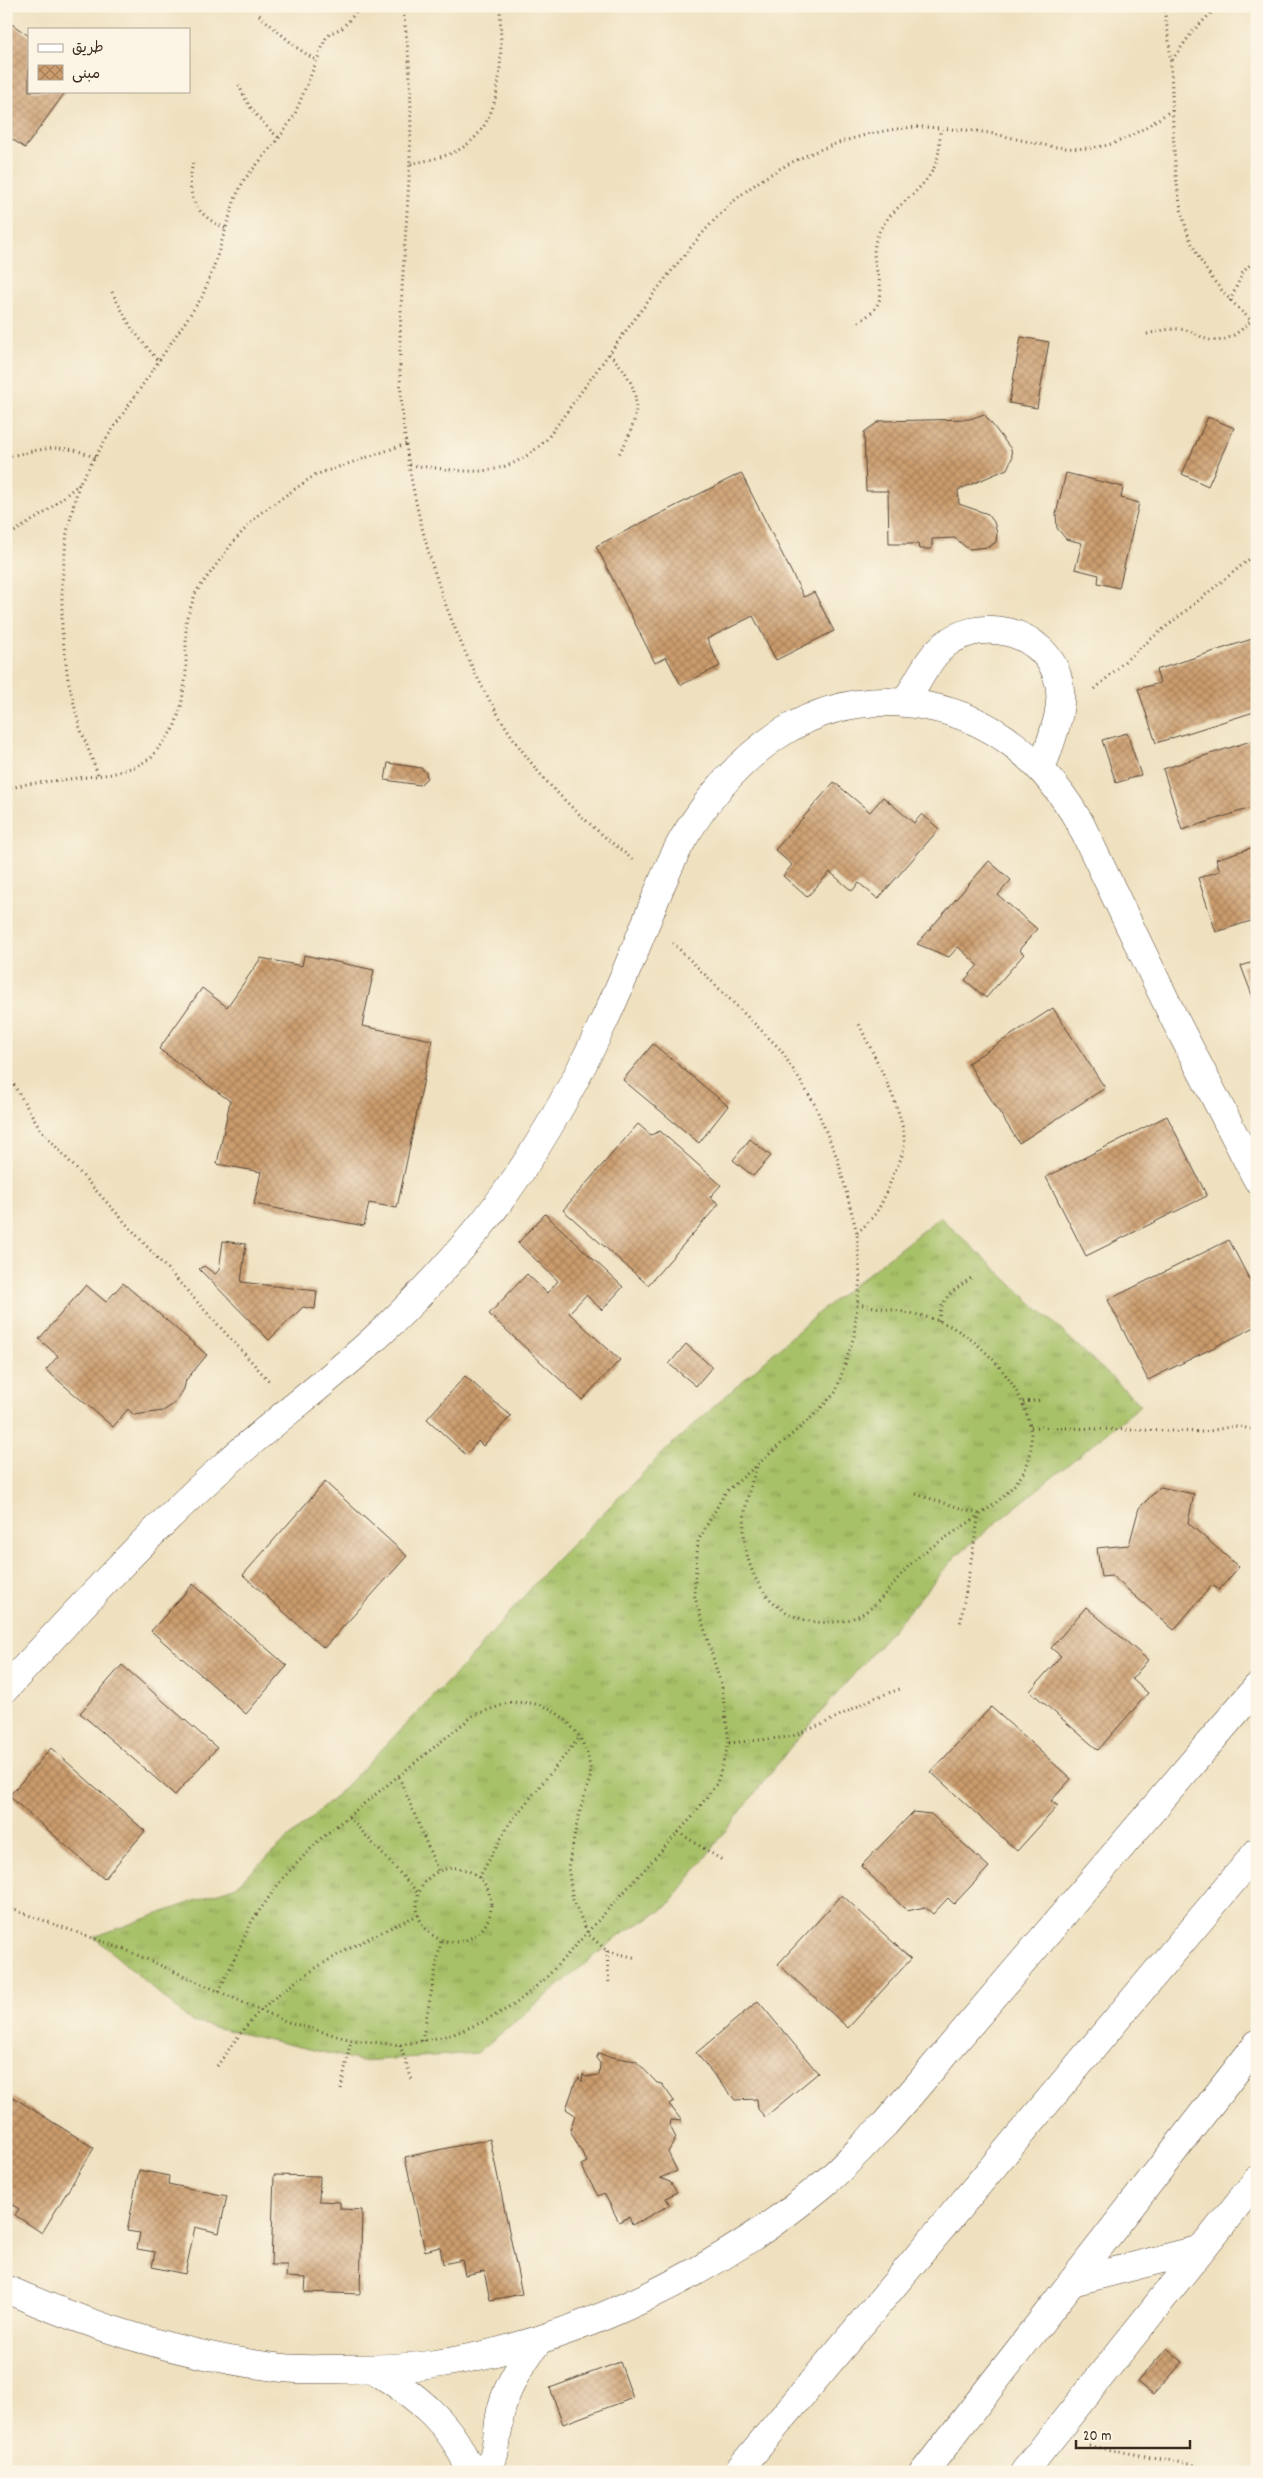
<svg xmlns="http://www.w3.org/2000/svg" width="1263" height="2478" font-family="Dekko,'Playpen Sans Arabic',sans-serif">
<defs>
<pattern id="grass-tufts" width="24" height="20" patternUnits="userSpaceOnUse" patternTransform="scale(1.25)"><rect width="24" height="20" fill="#a7c167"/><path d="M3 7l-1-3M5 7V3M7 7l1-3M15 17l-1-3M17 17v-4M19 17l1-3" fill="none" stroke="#899d54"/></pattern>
<pattern id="building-cross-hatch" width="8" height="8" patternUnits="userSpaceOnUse" patternTransform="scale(1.25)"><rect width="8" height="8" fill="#cb9c6d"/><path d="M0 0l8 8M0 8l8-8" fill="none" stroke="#a67f59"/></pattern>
</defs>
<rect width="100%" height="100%" fill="#fcf5e5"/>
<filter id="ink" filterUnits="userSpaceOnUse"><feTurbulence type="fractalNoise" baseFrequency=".02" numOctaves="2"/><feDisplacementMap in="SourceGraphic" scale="10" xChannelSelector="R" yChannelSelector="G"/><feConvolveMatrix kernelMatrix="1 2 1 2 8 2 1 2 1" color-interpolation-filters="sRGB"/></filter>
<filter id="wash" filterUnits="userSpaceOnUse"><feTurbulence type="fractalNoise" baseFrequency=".0096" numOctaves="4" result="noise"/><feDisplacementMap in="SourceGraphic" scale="20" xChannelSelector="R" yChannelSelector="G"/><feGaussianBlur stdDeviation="1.12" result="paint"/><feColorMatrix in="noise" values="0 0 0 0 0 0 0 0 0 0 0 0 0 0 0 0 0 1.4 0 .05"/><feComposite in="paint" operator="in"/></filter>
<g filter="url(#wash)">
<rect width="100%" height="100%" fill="#efe1c0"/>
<polygon fill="url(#grass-tufts)" stroke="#717642" points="940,1217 1141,1405 958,1554 789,1749 667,1907 620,1935 477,2053 361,2061 192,2022 94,1937 234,1887 336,1796 467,1662 550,1566 668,1448 818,1313"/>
<g id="blocks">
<g fill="url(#building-cross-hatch)">
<polygon points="6,20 29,36 29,91 66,91 25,148 6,135"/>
<polygon points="1021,337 1049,342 1037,408 1009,403"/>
<polygon points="984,414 1011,449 1012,458 1007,469 958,490 959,504 988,514 994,522 997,533 996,542 989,547 968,549 955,538 932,539 932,549 919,549 918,544 889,544 888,491 866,491 864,432 880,421 970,419"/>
<polygon points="1208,417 1234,428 1208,486 1182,474"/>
<polygon points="741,473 804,597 814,592 834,631 776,660 753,616 707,639 720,666 681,685 666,657 655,663 596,546"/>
<polygon points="1066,473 1123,487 1121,498 1139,503 1119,588 1098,583 1099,575 1075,569 1082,543 1066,539 1057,528 1056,514"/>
<polygon points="1252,639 1257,655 1257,711 1156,743 1138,689 1160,683 1156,670"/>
<polygon points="1127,733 1141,775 1116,783 1102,740"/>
<polygon points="1257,739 1257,806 1182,830 1163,769"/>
<polygon points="388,763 421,768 426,772 427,778 420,785 385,780"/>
<polygon points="834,782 870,812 883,797 914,823 922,814 939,829 878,899 859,883 852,891 830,872 807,897 783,876 792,865 775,850"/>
<polygon points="1257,846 1257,919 1216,932 1198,878 1220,871 1216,859"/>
<polygon points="989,861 1011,880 998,895 1037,929 1019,950 1024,954 986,998 965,980 978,965 958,947 949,957 917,944"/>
<polygon points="304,955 374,970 362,1026 432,1040 397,1208 369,1203 364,1226 254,1204 261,1172 217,1164 230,1101 159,1049 202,988 227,1007 261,958 302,966"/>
<polygon points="1257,961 1257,1008 1241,966"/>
<polygon points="1053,1008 1105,1088 1019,1143 968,1063"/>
<polygon points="653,1044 728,1106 699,1143 623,1080"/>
<polygon points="1167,1116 1207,1196 1086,1256 1046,1177"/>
<polygon points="638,1124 651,1135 660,1131 721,1185 710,1197 719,1204 648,1285 563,1210"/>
<polygon points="750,1139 771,1156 753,1176 733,1160"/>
<polygon points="545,1214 623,1287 602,1310 586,1295 569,1313 620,1360 582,1400 489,1314 527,1274 547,1293 558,1281 518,1243"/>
<polygon points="1229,1240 1257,1294 1257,1326 1148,1380 1108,1300"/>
<polygon points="223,1241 246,1244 241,1282 317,1291 315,1309 303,1307 269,1340 199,1269 204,1266 215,1274 219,1270"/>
<polygon points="123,1283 207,1355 186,1380 184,1389 174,1404 163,1411 134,1415 128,1409 113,1427 46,1370 58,1356 39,1339 86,1285 106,1302"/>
<polygon points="686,1344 712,1367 696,1386 669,1364"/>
<polygon points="465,1376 511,1416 483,1446 478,1441 466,1455 427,1419"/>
<polygon points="325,1482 407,1556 324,1648 243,1575"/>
<polygon points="1160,1487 1194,1494 1188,1523 1239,1567 1219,1590 1212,1585 1174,1630 1112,1576 1101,1577 1097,1548 1129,1545 1139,1508"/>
<polygon points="193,1584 287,1666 246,1714 151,1631"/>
<polygon points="1086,1607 1148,1660 1132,1679 1148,1693 1098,1750 1030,1691 1061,1656 1051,1648"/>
<polygon points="122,1665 217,1748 175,1795 80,1713"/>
<polygon points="991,1707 1071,1779 1051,1801 1058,1806 1017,1851 931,1772"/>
<polygon points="51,1748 145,1831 104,1879 9,1796"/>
<polygon points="913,1812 931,1814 989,1867 954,1904 948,1898 933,1914 925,1907 907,1911 861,1866"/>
<polygon points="842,1895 911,1959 848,2028 778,1964"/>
<polygon points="758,2001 818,2073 765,2117 758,2109 757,2099 735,2100 696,2053"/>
<polygon points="599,2053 606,2056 636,2061 657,2083 662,2084 674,2101 669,2104 682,2121 671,2120 670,2126 676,2138 668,2152 677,2171 660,2178 670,2182 677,2192 666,2198 670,2205 632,2225 629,2217 619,2222 604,2193 598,2196 581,2165 587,2162 570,2130 575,2115 566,2109 575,2083 579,2078 582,2082 583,2074 585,2077 599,2075 600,2063 596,2058"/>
<polygon points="13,2097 94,2148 42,2233 15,2215 19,2209 6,2201 6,2108"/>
<polygon points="490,2139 522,2294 490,2300 484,2271 465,2275 462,2260 443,2264 440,2247 425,2251 405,2157"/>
<polygon points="139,2170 169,2176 168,2184 227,2196 219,2233 195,2227 185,2274 152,2267 155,2252 137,2249 140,2233 127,2231"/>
<polygon points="274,2175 320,2176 319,2201 340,2202 340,2209 362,2210 360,2294 305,2292 306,2278 286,2277 287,2265 271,2265"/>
<polygon points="1167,2348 1183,2362 1153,2395 1137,2382"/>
<polygon points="620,2362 633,2398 563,2424 550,2388"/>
</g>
</g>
</g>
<g filter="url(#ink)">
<use href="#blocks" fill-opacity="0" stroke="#564536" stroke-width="1"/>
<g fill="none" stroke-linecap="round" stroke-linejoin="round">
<defs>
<g id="minor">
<path d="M905,702C915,687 926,663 938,651C975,612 1048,629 1059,683C1065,711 1050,741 1042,768"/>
<path d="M6,1688C77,1611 147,1534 226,1464C274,1421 326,1383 373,1340C411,1306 445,1268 478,1229C529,1167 569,1096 603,1023C619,990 633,955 647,920C658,893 668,865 683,839C737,750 817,685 926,706C997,719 1045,763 1080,823L1174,1018L1257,1179"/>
<path d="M6,2289C94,2328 187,2357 283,2368C301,2370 319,2369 336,2369C367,2369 398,2369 428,2365C569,2346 717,2273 826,2182C847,2164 865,2143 885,2124L1257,1687"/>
<path d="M373,2369C414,2394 454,2424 470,2472"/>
<path d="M469,2468L486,2469C499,2458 496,2426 502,2407C509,2382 523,2361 539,2340"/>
</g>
<polyline id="tertiary" points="1024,2472 1257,2180"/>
<g id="secondary">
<polyline points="1072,2282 1201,2249"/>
<polyline points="737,2472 1257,1852"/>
<polyline points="924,2472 1257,2044"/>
</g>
</defs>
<use href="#minor" stroke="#564536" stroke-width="29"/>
<use href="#tertiary" stroke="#564536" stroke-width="29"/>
<use href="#secondary" stroke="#564536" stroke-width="29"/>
<g stroke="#564536" stroke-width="3" stroke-dasharray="1 4" stroke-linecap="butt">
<path d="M402,6C422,118 402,229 400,342C396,487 450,674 549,784C576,813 605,838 636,862"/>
<path d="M1163,6C1182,84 1159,196 1202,263C1216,287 1236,306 1257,326"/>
<polyline points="259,15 296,47 317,61"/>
<polyline points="1172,60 1193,31 1218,6"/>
<path d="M239,85C248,108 261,122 279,138"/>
<path d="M193,163C185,197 195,215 227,229"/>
<path d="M411,164C428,160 447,157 462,148C507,120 501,52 500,6"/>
<polyline points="112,292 132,329 159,362"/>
<polyline points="1230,301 1243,272 1257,258"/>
<path d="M859,322C902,295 866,274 876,240C886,205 930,193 938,156C940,147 940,137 940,129"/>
<path d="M1147,334C1160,331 1172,327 1185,330C1192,331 1198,335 1203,338C1224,346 1237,334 1251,321"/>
<path d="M609,354C643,386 643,415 619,454"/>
<path d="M6,457C38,450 64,441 95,458"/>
<path d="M410,465C467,471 502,483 547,439C587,384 627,328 669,274C693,245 715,215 745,192C790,156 860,130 918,127C933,127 949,129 964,130C1016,133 1065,161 1117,142C1136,135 1156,120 1174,109"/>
<polyline points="6,537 46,512 79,484"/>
<polyline points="1095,689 1135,652 1257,553"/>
<polyline points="98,774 80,728 68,680 62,631 62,581 67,532 79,484 106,439 202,297 213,269 236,196 244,180 279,138 294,116 326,38 331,33 342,28 362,6"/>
<polyline points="6,789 27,784 112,774 137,766 151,758 174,728 181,707 186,675 186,620 196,592 234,541 259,514 315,475 406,444"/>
<polyline points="6,1072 41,1130 270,1382"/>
<path d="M857,1233C876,1216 881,1207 890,1183C894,1170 902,1161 904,1147C908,1116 871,1051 858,1022"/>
<path d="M939,1321C940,1296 956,1289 974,1276"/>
<polyline points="1023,1402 1042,1400"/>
<polyline points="1031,1427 1204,1432 1235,1426 1257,1430"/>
<path d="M757,1467C749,1488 743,1511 744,1533C747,1588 784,1631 842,1621C880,1615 893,1576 921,1555C953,1530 994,1512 1019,1479C1060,1424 990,1340 939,1321C916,1312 882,1309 858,1304"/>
<polyline points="916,1494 979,1514 960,1625"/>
<polyline points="729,1743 790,1737 823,1724 874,1698 900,1689"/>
<polyline points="399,1777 438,1871"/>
<polyline points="349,1817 418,1893"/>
<polyline points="678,1832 722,1860"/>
<circle cx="454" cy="1905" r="37"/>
<polyline points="479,1878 509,1824 580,1737"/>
<polyline points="6,1907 126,1950 285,2021 351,2040 400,2045 422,2041 454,2034 485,2021 514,2005 545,1979 692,1817 717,1783 729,1743 722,1688 694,1594 698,1541 725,1493 813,1416 836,1392 854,1336 860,1278 857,1233 838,1160 814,1103 781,1050 673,943"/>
<polyline points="607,1951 609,1984"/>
<polyline points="219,1991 252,1921 282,1879 319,1840 474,1715 511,1702 532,1703 551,1709 567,1721 580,1737 588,1755 591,1775 579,1814 568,1867 573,1900 588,1934 607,1951 637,1958"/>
<polyline points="422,2041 441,1941"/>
<polyline points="400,2045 412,2080"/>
<path d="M217,2066C231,2047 245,2025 262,2009C304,1969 365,1939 418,1915"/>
<polyline points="341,2089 351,2040"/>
<polyline points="1090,2446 1234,2472"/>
</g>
<use href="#minor" stroke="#fff" stroke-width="28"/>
<use href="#tertiary" stroke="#fff" stroke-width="28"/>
<use href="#secondary" stroke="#fff" stroke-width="28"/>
</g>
</g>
<rect width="1263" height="2478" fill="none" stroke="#fcf5e5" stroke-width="25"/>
<rect x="28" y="28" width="162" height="65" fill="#fcf5e5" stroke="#afa495"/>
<rect x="38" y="44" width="25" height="8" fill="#ffffff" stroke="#afa495"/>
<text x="72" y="52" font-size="15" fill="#3b2a1e">طريق</text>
<rect x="38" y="65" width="25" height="15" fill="url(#building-cross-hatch)" stroke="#afa495"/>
<text x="72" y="78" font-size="15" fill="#3b2a1e">مبنى</text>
<path d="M1076 2440v8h114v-8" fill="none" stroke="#3b2a1e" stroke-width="2.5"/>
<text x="1083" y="2440" font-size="15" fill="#3b2a1e" stroke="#fcf5e5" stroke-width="4" paint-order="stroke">20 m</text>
</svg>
